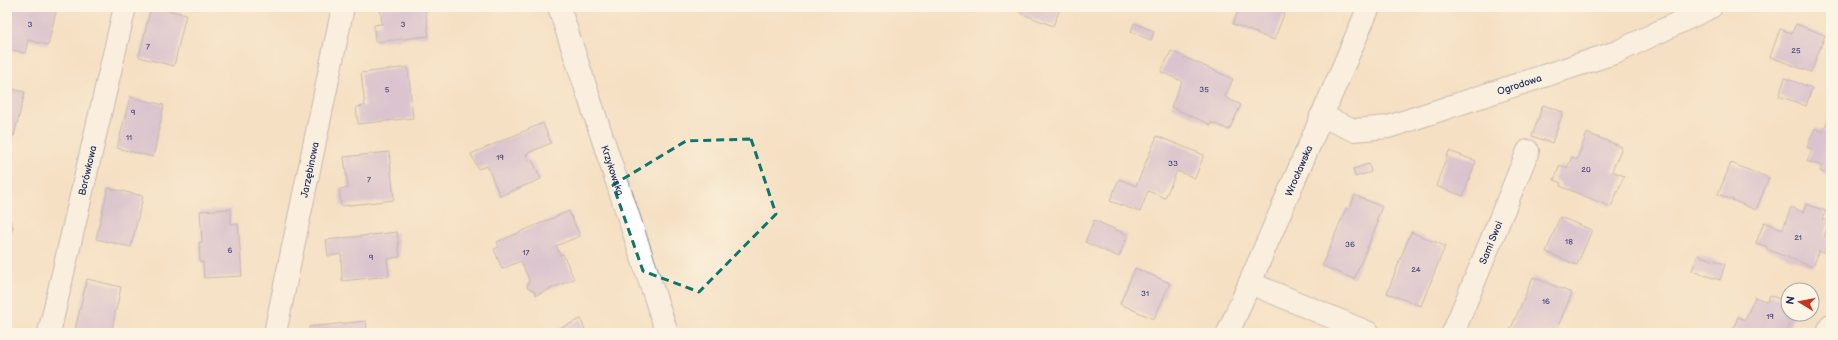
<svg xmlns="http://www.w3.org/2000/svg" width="1838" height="340" font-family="'Balsamiq Sans',sans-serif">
<rect width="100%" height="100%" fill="#fcf5e5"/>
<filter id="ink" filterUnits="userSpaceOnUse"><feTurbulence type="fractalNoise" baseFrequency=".025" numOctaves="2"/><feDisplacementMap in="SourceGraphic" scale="8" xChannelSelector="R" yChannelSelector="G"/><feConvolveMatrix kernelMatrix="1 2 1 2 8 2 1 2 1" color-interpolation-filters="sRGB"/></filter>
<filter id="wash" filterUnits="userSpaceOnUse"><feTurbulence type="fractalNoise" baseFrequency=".012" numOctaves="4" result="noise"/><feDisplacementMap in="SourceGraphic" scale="16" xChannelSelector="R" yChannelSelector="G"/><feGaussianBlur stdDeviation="0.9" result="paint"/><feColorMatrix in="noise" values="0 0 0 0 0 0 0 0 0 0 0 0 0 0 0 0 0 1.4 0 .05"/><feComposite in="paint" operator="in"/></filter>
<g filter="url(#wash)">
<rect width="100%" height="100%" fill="#f5e0c3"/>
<g id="blocks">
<g fill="#baa3dd">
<polygon points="7,7 57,7 48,45 28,40 25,53 7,49"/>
<polygon points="151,7 186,14 174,66 139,57"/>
<polygon points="380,7 425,7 429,36 375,42 374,25 382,24"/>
<polygon points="1022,7 1061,7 1053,26 1020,13"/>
<polygon points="1240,7 1287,7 1274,40 1233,24"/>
<polygon points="1134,23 1154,31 1151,40 1131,32"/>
<polygon points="1796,24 1825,35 1811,72 1770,57 1780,29 1792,33"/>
<polygon points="1171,51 1233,79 1225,97 1241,105 1229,130 1211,122 1211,125 1171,107 1182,81 1161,72"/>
<polygon points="408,67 413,118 358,124 356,107 365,106 361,73"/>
<polygon points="1785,78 1812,88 1806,106 1779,96"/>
<polygon points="7,88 25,92 14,136 7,134"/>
<polygon points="130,97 164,105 153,157 117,148"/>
<polygon points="1543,105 1563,112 1552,143 1532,136"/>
<polygon points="1831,113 1831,176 1820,171 1822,166 1807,161 1812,149 1807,147 1815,128 1823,132"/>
<polygon points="543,123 551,143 526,154 529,161 532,160 541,179 500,196 487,166 478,169 471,154"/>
<polygon points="1587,133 1622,147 1612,171 1624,176 1611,207 1560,186 1561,183 1554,180 1560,165 1567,168 1572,157 1577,160"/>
<polygon points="1157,136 1204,155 1195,178 1177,171 1165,198 1148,191 1140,212 1110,201 1119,179 1136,186"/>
<polygon points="1449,151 1476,161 1463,196 1436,186"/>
<polygon points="389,152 394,200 341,206 339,189 348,188 344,157"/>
<polygon points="1731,163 1769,178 1756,210 1718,194"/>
<polygon points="1369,164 1371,172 1355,177 1353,169"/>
<polygon points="108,188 143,196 131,247 96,239"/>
<polygon points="1355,195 1382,207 1376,221 1378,222 1354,279 1322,266 1346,208 1349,210"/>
<polygon points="1806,204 1826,211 1822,219 1830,222 1824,236 1829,238 1823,253 1819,251 1813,267 1766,249 1767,247 1756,243 1764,222 1783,229 1791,207 1803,212"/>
<polygon points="231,209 231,224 238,224 242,276 204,278 203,262 200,262 199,242 202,242 200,211"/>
<polygon points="569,211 580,236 556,246 560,255 563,254 574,279 536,295 534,291 527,287 529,280 521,261 502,269 494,249 499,247 497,242"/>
<polygon points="1560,217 1592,230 1577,265 1546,252"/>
<polygon points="1094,220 1128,235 1119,257 1085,242"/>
<polygon points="7,221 11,222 13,227 10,236 7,240"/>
<polygon points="397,232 400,257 387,259 389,276 342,281 341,254 328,256 326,240"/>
<polygon points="1411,232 1445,246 1421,306 1387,293"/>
<polygon points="1698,255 1725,264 1720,280 1692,271"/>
<polygon points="1135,268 1170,283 1154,319 1120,304"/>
<polygon points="1533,277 1572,293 1555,333 1509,333"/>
<polygon points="87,279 121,287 111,333 87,333 75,330"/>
<polygon points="1770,295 1788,303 1786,311 1788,314 1795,314 1786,333 1732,333 1738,317 1745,320 1755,297 1767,302"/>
<polygon points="581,319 586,333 548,333"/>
<polygon points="366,321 367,333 310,333 309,327"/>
</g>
</g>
</g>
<g filter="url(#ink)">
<use href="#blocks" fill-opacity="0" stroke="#888890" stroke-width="1"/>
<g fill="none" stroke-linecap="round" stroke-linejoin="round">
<defs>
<g id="minor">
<path id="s1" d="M559,7L667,333"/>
<path id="s2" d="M1321,116L1354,130L1388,127L1617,52L1711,7"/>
<polyline points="1250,283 1369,333"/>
<path id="s3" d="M49,333L125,7"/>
<path id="s4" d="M275,333L343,7"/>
<path id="s5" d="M1228,333L1369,7"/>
<path id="s6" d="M1453,333L1528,151"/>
<polyline points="1828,333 1831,325"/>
</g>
</defs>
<use href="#minor" stroke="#888890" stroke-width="24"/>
<use href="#minor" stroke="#fff" stroke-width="22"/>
</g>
</g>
<path d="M0 0H1838V340H0ZM751,139L776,214L699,292L643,271L613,185L686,141Z" fill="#f5e0c3" fill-opacity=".55" fill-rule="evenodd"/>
<path fill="none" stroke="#0f766e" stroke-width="3" stroke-dasharray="8 5" stroke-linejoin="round" d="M751,139L776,214L699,292L643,271L613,185L686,141Z"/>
<g text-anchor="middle" stroke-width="4" stroke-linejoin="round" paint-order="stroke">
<g font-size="8" fill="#434c7e">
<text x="30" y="27">3</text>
<text x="403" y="27">3</text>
<text x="148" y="49">7</text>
<text x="1796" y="53">25</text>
<text x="387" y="92">5</text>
<text x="1204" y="92">35</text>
<text x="133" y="115">9</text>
<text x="129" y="140">11</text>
<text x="500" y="160">19</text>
<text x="1173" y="166">33</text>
<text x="1586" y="172">20</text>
<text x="369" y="182">7</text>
<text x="1798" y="240">21</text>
<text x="1569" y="244">18</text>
<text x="1350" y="247">36</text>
<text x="230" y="253">6</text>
<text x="526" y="255">17</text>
<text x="371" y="260">9</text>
<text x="1416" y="272">24</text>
<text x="1145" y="296">31</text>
<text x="1546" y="304">16</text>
<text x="1770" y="319">19</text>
</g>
<g font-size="10" fill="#1b2f5e" stroke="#fcf5e5">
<text dy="4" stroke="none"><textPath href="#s2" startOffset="208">Ogrodowa</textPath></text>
<text dy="4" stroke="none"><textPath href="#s3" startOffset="167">Borówkowa</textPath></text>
<text dy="4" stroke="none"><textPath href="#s4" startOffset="167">Jarzębinowa</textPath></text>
<text dy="4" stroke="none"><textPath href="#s1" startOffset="172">Krzykowska</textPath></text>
<text dy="4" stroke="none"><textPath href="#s5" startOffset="177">Wrocławska</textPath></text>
<text dy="4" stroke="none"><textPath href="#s6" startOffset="98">Sami Swoi</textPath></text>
</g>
</g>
<rect width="1838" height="340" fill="none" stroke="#fcf5e5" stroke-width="24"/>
<g transform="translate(1800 302) rotate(280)"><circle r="19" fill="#fcf5e5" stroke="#a2a6af"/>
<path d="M0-3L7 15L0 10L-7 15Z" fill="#c8321e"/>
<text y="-6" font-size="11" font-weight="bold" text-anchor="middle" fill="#1b2f5e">N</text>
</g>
</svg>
